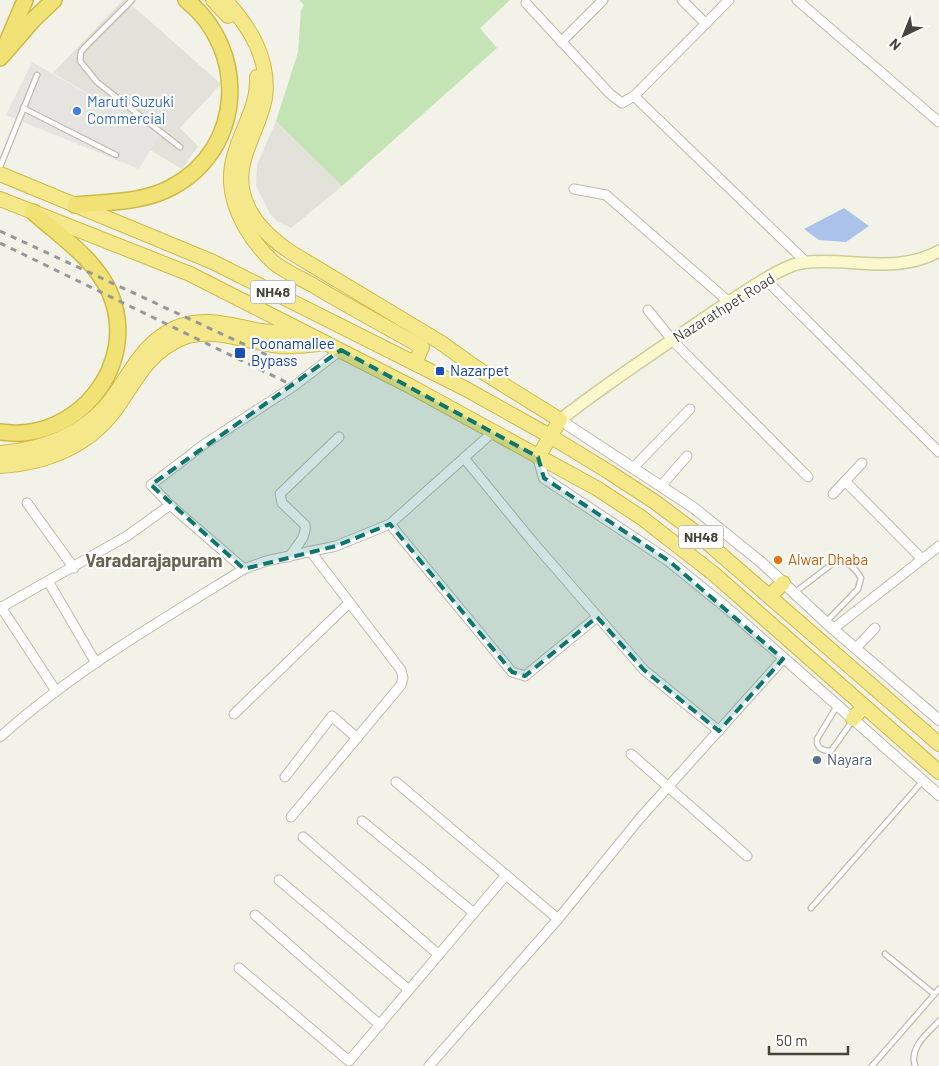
<svg xmlns="http://www.w3.org/2000/svg" width="939" height="1066" font-family="Barlow,sans-serif">
<rect width="100%" height="100%" fill="#f3f2e9"/>
<g fill="#e2e1da">
<polygon points="123,0 126,0 221,84 180,128 198,146 182,169 150,150 159,135 53,73"/>
<polygon points="276,121 342,186 291,228 278,222 270,214 256,186 257,165"/>
</g>
<polygon fill="#c5e4b5" points="299,0 510,0 480,28 497,48 342,186 276,121 298,52 301,10 304,5"/>
<polygon fill="#e5e4e0" points="32,62 159,135 139,169 6,115"/>
<polygon fill="#abc3ea" points="844,208 869,226 846,242 819,240 804,229"/>
<g fill="none" stroke-linecap="round" stroke-linejoin="round">
<defs>
<g id="service">
<polyline points="132,0 85,47 81,52 80,61 97,82 180,147"/>
<polyline points="23,108 116,155"/>
<polyline points="0,167 37,75"/>
<path d="M794,593L836,561C847,560 856,569 861,578L858,589L826,622"/>
<path d="M837,706L817,739C816,748 823,751 831,751L853,720"/>
<polyline points="811,908 922,782"/>
<polyline points="885,954 934,994"/>
<polyline points="872,1066 939,989"/>
<path d="M915,1066C909,1047 927,1034 939,1021"/>
</g>
<g id="minor">
<polyline points="682,0 706,24"/>
<polyline points="797,0 939,122"/>
<polyline points="526,3 610,94 622,103 634,96 807,263"/>
<polyline points="561,42 603,0"/>
<polyline points="634,96 729,0"/>
<polyline points="574,189 606,195 729,302"/>
<polyline points="765,279 939,452"/>
<polyline points="648,310 672,340 808,477"/>
<polyline points="464,458 532,541 644,670 719,731"/>
<polyline points="633,468 690,409"/>
<polyline points="845,481 922,559"/>
<polyline points="661,486 687,456"/>
<polyline points="833,494 862,463"/>
<polyline points="27,503 74,568"/>
<polyline points="390,524 512,672 525,676 597,617"/>
<path d="M289,557C295,548 307,537 305,525L282,503L280,494L339,437"/>
<polyline points="244,569 170,505 151,485 203,445 294,386 341,350"/>
<polyline points="48,581 96,663"/>
<polyline points="1,607 56,691"/>
<polyline points="0,608 127,536 170,505"/>
<polyline points="833,629 939,546"/>
<polyline points="856,648 875,628"/>
<polyline points="234,714 349,603"/>
<path d="M0,737C74,671 160,621 244,569L266,561L336,546L390,524L493,432"/>
<polyline points="631,754 747,856"/>
<polyline points="285,777 332,716 357,738"/>
<polyline points="396,782 558,919"/>
<polyline points="291,817 401,685 403,678 401,670 311,552"/>
<polyline points="362,821 474,913"/>
<polyline points="303,837 439,955"/>
<polyline points="279,880 409,990"/>
<polyline points="255,915 380,1025"/>
<polyline points="239,968 349,1061 506,875"/>
<polyline points="429,1066 558,919 641,817 783,659"/>
</g>
<g id="tertiary">
<polyline points="560,420 694,508 761,562 833,629 939,720"/>
<polyline points="538,457 544,478 669,561 727,608 939,795"/>
</g>
<path id="secondary" d="M560,420C608,382 661,348 712,313C733,300 778,267 801,263C848,256 894,276 939,251"/>
<g id="trunk">
<polyline points="213,0 228,16"/>
<path d="M225,0C250,27 270,59 265,98C261,119 251,136 245,156C231,198 258,231 292,253L440,342L475,367L560,420L538,457"/>
<path d="M257,77C259,114 229,143 231,183C233,213 252,242 273,262C285,272 303,279 316,287C351,308 387,327 422,347L415,363"/>
<polyline points="0,174 213,262 466,389 550,436 609,472 655,502 695,532 939,744"/>
<polyline points="0,199 190,274 410,386 598,489 642,518 714,574 939,772"/>
<path d="M0,453C45,449 88,434 115,394C133,368 145,342 175,328C205,315 232,326 261,331C273,333 287,332 299,332"/>
<path d="M0,466C48,463 93,445 120,403C138,376 151,351 182,338C212,326 249,343 280,346C294,347 310,345 325,343"/>
<polyline points="770,596 783,583"/>
<polyline points="853,719 864,706"/>
</g>
<g id="motorway">
<polyline points="6,45 25,0"/>
<polyline points="0,58 33,20 54,0"/>
<path d="M75,205C107,202 143,203 172,187C245,148 248,49 186,0"/>
<path d="M0,432C77,444 142,363 109,291C94,258 60,236 33,212"/>
</g>
</defs>
<use href="#service" stroke="#bebbac" stroke-width="7"/>
<use href="#minor" stroke="#bebbac" stroke-width="11"/>
<use href="#tertiary" stroke="#bebbac" stroke-width="12"/>
<use href="#secondary" stroke="#cfcc9c" stroke-width="14"/>
<use href="#trunk" stroke="#d0ba46" stroke-width="16"/>
<use href="#motorway" stroke="#d0ba46" stroke-width="18"/>
<use href="#service" stroke="#fff" stroke-width="4.5"/>
<use href="#minor" stroke="#fff" stroke-width="9"/>
<use href="#tertiary" stroke="#fff" stroke-width="10"/>
<use href="#secondary" stroke="#faf8cc" stroke-width="11"/>
<use href="#trunk" stroke="#f4e88a" stroke-width="14"/>
<use href="#motorway" stroke="#f1e275" stroke-width="15"/>
<g stroke="#979797" stroke-width="3" stroke-dasharray="6 6" stroke-linecap="butt">
<polyline points="0,231 293,367"/>
<polyline points="0,243 294,386"/>
</g>
</g>
<path fill="#0f766e" fill-opacity="0.2" stroke="#0f766e" stroke-width="4" stroke-dasharray="10 6" stroke-linejoin="round" d="M341,350L538,457L544,478L669,561L783,659L719,731L644,670L597,617L525,676L512,672L390,524L336,546L244,569L151,485Z"/>
<circle fill="#3f7fe0" stroke="#fff" stroke-width="2" cx="77" cy="111" r="5"/>
<g fill="#1a4fb4" stroke="#fff" stroke-width="2">
<rect x="234" y="347" width="12" height="12" rx="2.5"/>
<rect x="435" y="366" width="10" height="10" rx="2.5"/>
</g>
<circle fill="#e8710a" stroke="#fff" stroke-width="2" cx="778" cy="560" r="5"/>
<circle fill="#5c6f8a" stroke="#fff" stroke-width="2" cx="817" cy="760" r="5"/>
<g text-anchor="middle" stroke-width="4.5" stroke-linejoin="round" paint-order="stroke">
<g fill="#fff" stroke="#7e7b74" stroke-width="1">
<rect x="250.5" y="280.5" width="45" height="23" rx="4"/>
<rect x="678.5" y="525.5" width="45" height="23" rx="4"/>
</g>
<g font-size="14" font-weight="bold" fill="#464338">
<text x="273" y="297">NH48</text>
<text x="701" y="542">NH48</text>
</g>
<g font-size="15" fill="#366cbe" stroke="#fff" text-anchor="start">
<text x="87" y="107">Maruti Suzuki<tspan x="87" dy="17">Commercial</tspan></text>
</g>
<g font-size="15" fill="#464338" stroke="#fff">
<text transform="translate(724 308) rotate(-32)" y="5">Nazarathpet Road</text>
</g>
<g font-size="15" fill="#164399" stroke="#fff" text-anchor="start">
<text x="251" y="349">Poonamallee<tspan x="251" dy="17">Bypass</tspan></text>
<text x="450" y="376">Nazarpet</text>
</g>
<g font-size="15" fill="#c56008" stroke="#fff" text-anchor="start">
<text x="788" y="565">Alwar Dhaba</text>
</g>
<g font-size="15" fill="#4e5e75" stroke="#fff" text-anchor="start">
<text x="827" y="765">Nayara</text>
</g>
<g font-size="18" font-weight="bold" fill="#686350" stroke="#fff">
<text x="154" y="567">Varadarajapuram</text>
</g>
</g>
<g transform="translate(904 35) rotate(223)" stroke="#ffffff" stroke-width="4" paint-order="stroke">
<path d="M0-4L9 19L0 12L-9 19Z" fill="#464338"/>
<text y="-8" font-size="14" font-weight="bold" text-anchor="middle" fill="#464338">N</text>
</g>
<path d="M769 1046v8h79v-8" fill="none" stroke="#464338" stroke-width="2.5"/>
<text x="776" y="1046" font-size="15" fill="#464338" stroke="#ffffff" stroke-width="4" paint-order="stroke">50 m</text>
</svg>
